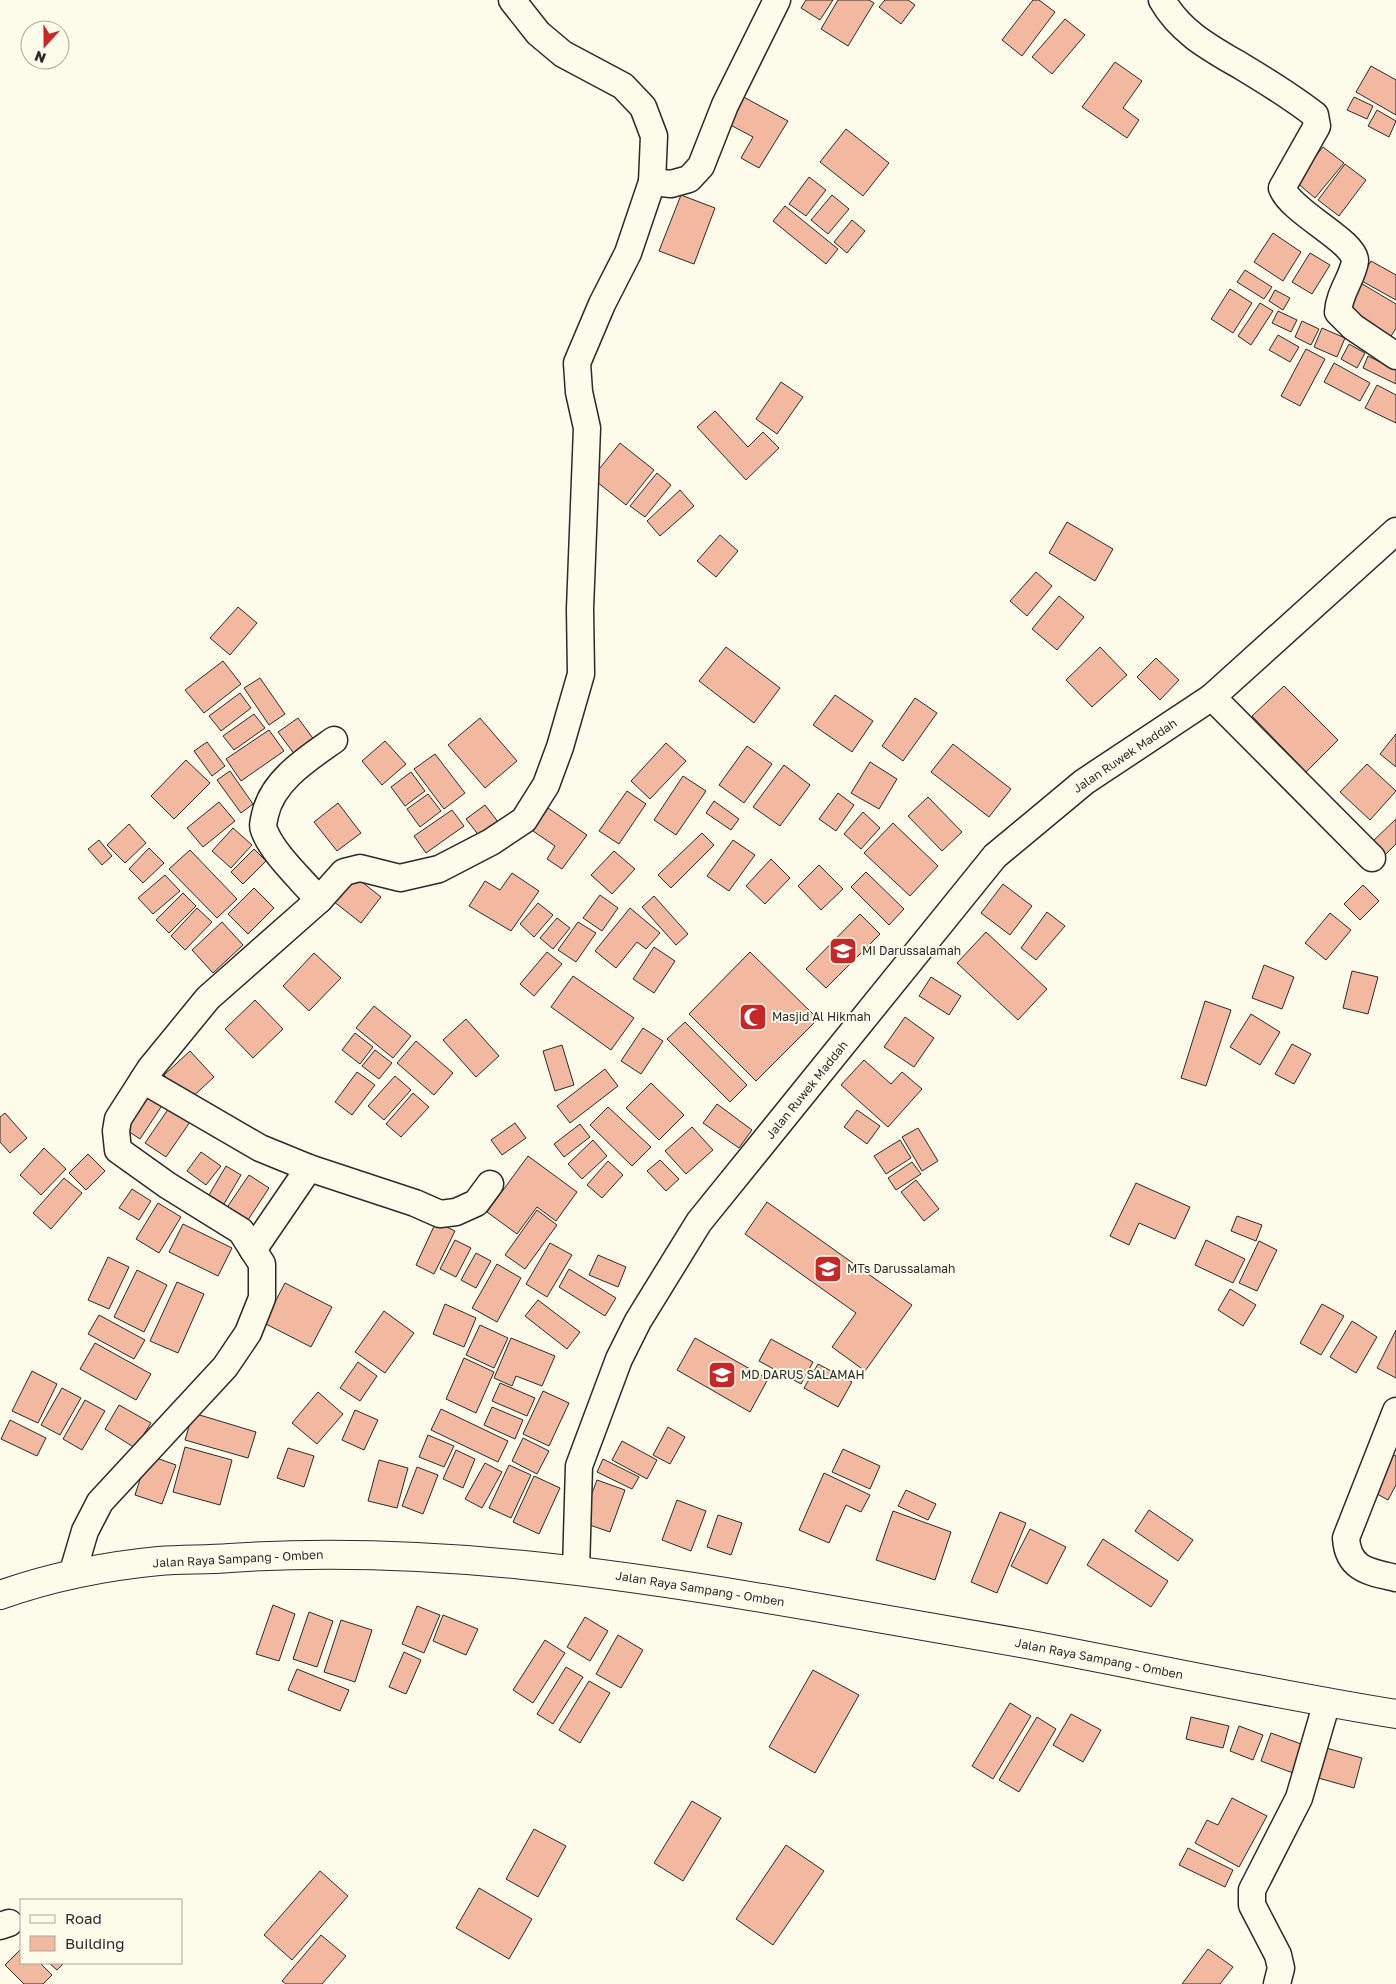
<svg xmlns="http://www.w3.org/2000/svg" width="1396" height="1984" font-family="'Golos Text',sans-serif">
<rect width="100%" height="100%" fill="#fdfbea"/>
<g fill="#f2b8a0" stroke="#2b2b2b">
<polygon points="806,0 833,0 820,20 801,8"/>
<polygon points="838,0 869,0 874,3 848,46 821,29"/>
<polygon points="885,0 908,0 915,5 901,24 879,7"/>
<polygon points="1033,0 1039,0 1055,12 1022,56 1002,40"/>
<polygon points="1065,19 1085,35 1052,74 1032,57"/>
<polygon points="1115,62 1142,81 1123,108 1139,120 1127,138 1082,107"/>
<polygon points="1371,66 1396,80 1396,115 1356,92"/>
<polygon points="738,94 788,121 759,168 741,158 753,137 723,121"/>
<polygon points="1354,97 1373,106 1367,119 1347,110"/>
<polygon points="1377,110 1396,121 1389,137 1368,126"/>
<polygon points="846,129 889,163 863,196 820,162"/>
<polygon points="1323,147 1344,163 1315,198 1295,181"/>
<polygon points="1345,164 1366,180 1339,216 1318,200"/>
<polygon points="809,177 826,190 806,216 789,204"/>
<polygon points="681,195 715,208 694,264 659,251"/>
<polygon points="832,195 849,209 828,234 811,220"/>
<polygon points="785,206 838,249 826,264 773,221"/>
<polygon points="852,220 865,231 847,253 834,242"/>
<polygon points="1273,233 1301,252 1283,281 1254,262"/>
<polygon points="1310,253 1330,265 1312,294 1292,282"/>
<polygon points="1371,261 1396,275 1396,300 1360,280"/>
<polygon points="1245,270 1272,287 1264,299 1237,282"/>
<polygon points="1359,282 1396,304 1396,328 1390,338 1343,311"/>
<polygon points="1230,289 1252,303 1233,333 1211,319"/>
<polygon points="1275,290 1290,298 1283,310 1269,301"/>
<polygon points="1260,303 1273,311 1251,345 1238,336"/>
<polygon points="1278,311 1297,320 1291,332 1272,323"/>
<polygon points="1302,321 1319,329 1311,345 1295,337"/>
<polygon points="1322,328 1345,338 1337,357 1314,347"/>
<polygon points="1278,335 1299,347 1290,362 1269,350"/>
<polygon points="1349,344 1365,353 1357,368 1341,359"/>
<polygon points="1306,349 1325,359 1300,406 1281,396"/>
<polygon points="1368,356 1396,370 1396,384 1363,368"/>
<polygon points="1334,363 1370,383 1360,401 1324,382"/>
<polygon points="781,382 803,397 777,434 756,419"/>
<polygon points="1377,385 1396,395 1396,423 1365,408"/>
<polygon points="715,411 748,447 763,432 779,448 746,480 697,427"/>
<polygon points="620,443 654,470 626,505 592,478"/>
<polygon points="657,473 671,485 645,517 630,506"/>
<polygon points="680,490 694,506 660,536 647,521"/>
<polygon points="1067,522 1113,549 1095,581 1049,553"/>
<polygon points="720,535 738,551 716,577 697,561"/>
<polygon points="1036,572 1052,586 1027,616 1010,601"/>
<polygon points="1059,596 1084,617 1057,650 1032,629"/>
<polygon points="238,607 257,623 230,655 210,638"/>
<polygon points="726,647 780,688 754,723 699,681"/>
<polygon points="1100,647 1127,675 1092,707 1066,680"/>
<polygon points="1156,658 1179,680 1160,700 1137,677"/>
<polygon points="223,661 241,684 204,713 185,690"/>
<polygon points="260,678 285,714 269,725 244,688"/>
<polygon points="1284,686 1338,740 1306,772 1252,716"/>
<polygon points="240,693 251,708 221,731 209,716"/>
<polygon points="835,695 873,721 852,752 813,725"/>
<polygon points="915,698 937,713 903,761 882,746"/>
<polygon points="254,714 265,728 234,750 223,736"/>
<polygon points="298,718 315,741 295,755 278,732"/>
<polygon points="480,718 517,761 485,788 448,745"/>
<polygon points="269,730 284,751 241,781 226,759"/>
<polygon points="1396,734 1396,767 1380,754"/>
<polygon points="385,741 406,764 382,785 362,761"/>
<polygon points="207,742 225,766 212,776 194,751"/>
<polygon points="666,743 686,761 650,799 631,781"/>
<polygon points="953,744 1011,789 989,817 931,772"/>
<polygon points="747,746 772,764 744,803 719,785"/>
<polygon points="435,754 465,793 444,809 414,769"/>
<polygon points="186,760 210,783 174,819 151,796"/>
<polygon points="870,762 897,779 879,809 851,793"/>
<polygon points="1367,764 1396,791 1370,820 1340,792"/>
<polygon points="784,765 810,785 780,826 753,807"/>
<polygon points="230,771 253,804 241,813 217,780"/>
<polygon points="411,772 425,791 405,806 391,787"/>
<polygon points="683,776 706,791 676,835 654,820"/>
<polygon points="627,791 646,804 619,844 599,831"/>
<polygon points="838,793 854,805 836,831 819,819"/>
<polygon points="428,794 441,811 420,827 407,809"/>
<polygon points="928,797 962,832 942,851 908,816"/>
<polygon points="714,801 739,819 731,830 706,813"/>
<polygon points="219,802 235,821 203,847 187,828"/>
<polygon points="338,803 361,833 337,851 314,822"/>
<polygon points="485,805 499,823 480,837 466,819"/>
<polygon points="548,808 587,835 562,869 547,859 555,846 533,831"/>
<polygon points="452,810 464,826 426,853 414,836"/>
<polygon points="863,812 880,828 861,849 844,834"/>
<polygon points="1396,819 1396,844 1385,855 1372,842"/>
<polygon points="893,823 938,866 910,896 864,853"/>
<polygon points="129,824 146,843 125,863 107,845"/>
<polygon points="233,828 252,845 231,868 212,851"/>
<polygon points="702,833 714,845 671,888 658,875"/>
<polygon points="99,840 112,856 102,865 88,849"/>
<polygon points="733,840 755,855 729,891 707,876"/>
<polygon points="149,848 164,863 143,883 129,869"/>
<polygon points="254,849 266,861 243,884 231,872"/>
<polygon points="190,850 237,899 217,918 169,869"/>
<polygon points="614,851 635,869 612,894 591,875"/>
<polygon points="771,859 790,878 765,904 746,886"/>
<polygon points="819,865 843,889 821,910 798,886"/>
<polygon points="866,872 904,909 889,925 851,887"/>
<polygon points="512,873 539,891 511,931 469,906 485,881 500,890"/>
<polygon points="165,875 180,891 153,914 138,898"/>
<polygon points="353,875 381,897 361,923 333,901"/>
<polygon points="1003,884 1032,906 1010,935 981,913"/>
<polygon points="1363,885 1379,901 1360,920 1344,904"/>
<polygon points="254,888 274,908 248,934 228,914"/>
<polygon points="183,893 196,906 169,933 156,920"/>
<polygon points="600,895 618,908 602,931 583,918"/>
<polygon points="654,896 688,934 676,945 642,907"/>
<polygon points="538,903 553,915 534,937 520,924"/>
<polygon points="197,908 212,922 185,950 171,936"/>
<polygon points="630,908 660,933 646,949 637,942 616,968 595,951"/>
<polygon points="1047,912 1065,926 1036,960 1021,948"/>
<polygon points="1330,913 1351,930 1326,960 1305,943"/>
<polygon points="860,914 880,934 826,988 806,969"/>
<polygon points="557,918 570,928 553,949 540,938"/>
<polygon points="222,922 243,945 213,973 192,950"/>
<polygon points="578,922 596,933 576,962 558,950"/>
<polygon points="986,932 1047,989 1018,1020 957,963"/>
<polygon points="654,947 675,961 654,993 633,979"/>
<polygon points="547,952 562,964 534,996 520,984"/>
<polygon points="750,952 818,1019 756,1081 689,1014"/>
<polygon points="314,953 341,978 309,1011 283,986"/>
<polygon points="1264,965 1294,977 1282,1009 1252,998"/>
<polygon points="1352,971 1378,977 1368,1014 1343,1008"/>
<polygon points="573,976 634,1018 611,1050 551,1007"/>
<polygon points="931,977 961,996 949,1015 919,996"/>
<polygon points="255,1000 283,1029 253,1058 225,1029"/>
<polygon points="1205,1001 1231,1010 1206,1086 1181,1078"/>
<polygon points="374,1006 411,1036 393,1058 356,1028"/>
<polygon points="1251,1014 1280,1032 1260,1065 1230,1047"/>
<polygon points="905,1017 934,1038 914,1067 884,1047"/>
<polygon points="466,1019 499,1056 476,1077 443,1040"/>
<polygon points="685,1022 747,1085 730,1102 667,1039"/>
<polygon points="643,1028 663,1041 641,1074 621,1061"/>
<polygon points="355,1033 373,1047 360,1064 342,1050"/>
<polygon points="416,1041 453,1073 434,1095 397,1063"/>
<polygon points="1292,1044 1311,1054 1294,1084 1275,1074"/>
<polygon points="562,1045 574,1085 555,1091 543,1051"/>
<polygon points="375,1050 392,1063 379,1079 362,1066"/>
<polygon points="190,1051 214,1077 188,1101 164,1075"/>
<polygon points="864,1060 891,1084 902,1072 922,1089 888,1127 841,1085"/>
<polygon points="605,1069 618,1086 570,1123 557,1106"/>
<polygon points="357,1072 375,1085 352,1115 335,1102"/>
<polygon points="395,1076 411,1090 384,1120 368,1106"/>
<polygon points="651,1083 684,1115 659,1140 626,1108"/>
<polygon points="413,1093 429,1107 401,1137 386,1124"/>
<polygon points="149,1094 163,1104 140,1139 125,1129"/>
<polygon points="717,1104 752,1130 739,1148 703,1123"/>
<polygon points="608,1107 651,1147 632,1166 590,1125"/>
<polygon points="169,1108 190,1122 166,1157 145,1143"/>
<polygon points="857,1110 880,1126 867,1144 844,1127"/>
<polygon points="5,1113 27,1138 10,1153 0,1142 0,1117"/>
<polygon points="515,1123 526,1138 502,1155 491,1140"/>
<polygon points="580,1124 590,1137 564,1157 554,1144"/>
<polygon points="692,1127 713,1150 686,1174 665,1151"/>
<polygon points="918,1128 938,1161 922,1171 902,1137"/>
<polygon points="593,1140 607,1156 582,1179 568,1164"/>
<polygon points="900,1140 911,1158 886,1174 874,1156"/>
<polygon points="44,1148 66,1169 41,1195 20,1175"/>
<polygon points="201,1152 221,1166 206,1185 187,1171"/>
<polygon points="88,1154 105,1171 86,1190 69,1173"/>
<polygon points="528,1156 577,1192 556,1221 537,1207 517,1234 487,1212"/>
<polygon points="660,1160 679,1179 666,1191 647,1171"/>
<polygon points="608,1161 623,1175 602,1198 587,1185"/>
<polygon points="912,1162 921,1174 896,1190 888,1178"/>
<polygon points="226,1166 241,1175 224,1204 209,1195"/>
<polygon points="249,1175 269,1188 246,1223 226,1209"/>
<polygon points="64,1178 82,1193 51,1229 33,1213"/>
<polygon points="916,1180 939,1209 924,1221 901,1192"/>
<polygon points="1136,1183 1190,1207 1175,1239 1139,1223 1129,1245 1110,1236"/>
<polygon points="132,1189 151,1201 139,1220 119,1208"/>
<polygon points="767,1202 912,1305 865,1371 832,1347 856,1313 745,1234"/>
<polygon points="158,1203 181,1217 159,1253 136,1239"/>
<polygon points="537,1210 557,1225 525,1269 505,1255"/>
<polygon points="1237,1216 1262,1225 1256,1241 1231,1231"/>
<polygon points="436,1222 455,1231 434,1274 416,1265"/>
<polygon points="183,1224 232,1248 218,1276 169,1252"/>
<polygon points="455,1240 471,1248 456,1277 440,1269"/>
<polygon points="1206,1240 1245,1259 1233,1283 1195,1265"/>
<polygon points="1259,1241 1277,1250 1257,1291 1239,1283"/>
<polygon points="550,1243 572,1255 547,1297 526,1284"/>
<polygon points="476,1253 491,1261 476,1288 461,1280"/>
<polygon points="598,1255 626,1267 618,1287 589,1275"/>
<polygon points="108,1257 129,1267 109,1309 88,1300"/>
<polygon points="497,1264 521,1278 497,1322 472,1308"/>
<polygon points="569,1269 616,1298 605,1316 559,1287"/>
<polygon points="137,1270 167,1285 144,1332 114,1317"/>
<polygon points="177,1282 204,1294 178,1353 150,1341"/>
<polygon points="285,1283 332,1307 311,1347 264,1323"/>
<polygon points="1230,1289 1256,1305 1243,1326 1218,1310"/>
<polygon points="538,1300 580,1332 567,1349 525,1316"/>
<polygon points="445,1304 476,1318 464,1347 433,1334"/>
<polygon points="1322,1304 1344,1316 1321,1355 1300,1343"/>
<polygon points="384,1311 414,1333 385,1373 355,1352"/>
<polygon points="99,1315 145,1340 134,1359 88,1334"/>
<polygon points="1352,1321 1377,1337 1356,1373 1330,1357"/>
<polygon points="480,1325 508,1338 494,1368 466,1355"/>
<polygon points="1396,1330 1396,1378 1377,1368"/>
<polygon points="511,1338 555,1356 542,1386 516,1376 512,1386 494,1378"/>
<polygon points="695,1338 768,1379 750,1412 677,1370"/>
<polygon points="771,1339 813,1362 801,1384 759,1361"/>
<polygon points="95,1343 151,1374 136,1400 80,1369"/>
<polygon points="464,1358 494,1372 476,1413 446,1399"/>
<polygon points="358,1362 377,1376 360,1401 340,1388"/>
<polygon points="818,1364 852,1382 838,1407 804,1388"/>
<polygon points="32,1371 57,1384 38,1423 12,1411"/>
<polygon points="500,1383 535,1398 527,1416 492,1401"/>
<polygon points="62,1388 81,1398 60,1435 41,1425"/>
<polygon points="543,1391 569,1403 549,1446 523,1434"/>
<polygon points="318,1392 343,1414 317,1444 292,1423"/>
<polygon points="85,1400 105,1411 82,1450 63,1439"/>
<polygon points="119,1405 151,1423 135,1448 105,1429"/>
<polygon points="492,1407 523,1420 515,1439 484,1425"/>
<polygon points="441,1409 508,1441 498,1462 431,1430"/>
<polygon points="355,1410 378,1420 364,1450 342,1440"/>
<polygon points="193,1413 256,1432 248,1458 185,1440"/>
<polygon points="10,1420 46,1438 37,1456 1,1439"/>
<polygon points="668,1427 685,1437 670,1464 653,1455"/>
<polygon points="428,1435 454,1446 444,1467 419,1457"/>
<polygon points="523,1438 549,1451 537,1474 512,1461"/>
<polygon points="622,1441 657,1460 647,1479 612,1460"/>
<polygon points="185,1447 232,1460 220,1505 173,1492"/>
<polygon points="288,1448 314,1456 304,1487 277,1478"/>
<polygon points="843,1449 880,1466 870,1489 832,1472"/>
<polygon points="456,1450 475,1459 463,1488 443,1479"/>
<polygon points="1390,1453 1396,1456 1396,1485 1388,1500 1370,1490"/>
<polygon points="148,1455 176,1465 162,1504 135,1495"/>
<polygon points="603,1459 639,1477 632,1489 597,1472"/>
<polygon points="379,1460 408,1468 397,1508 368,1501"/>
<polygon points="485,1463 502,1472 482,1508 465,1499"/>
<polygon points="509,1465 531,1475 511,1518 489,1508"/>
<polygon points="417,1467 438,1475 423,1514 402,1506"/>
<polygon points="824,1473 870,1495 861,1512 846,1505 829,1543 799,1530"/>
<polygon points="534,1476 560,1488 539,1534 513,1522"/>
<polygon points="597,1480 625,1490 610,1532 581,1522"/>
<polygon points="906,1490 936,1504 928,1520 898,1506"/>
<polygon points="677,1500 706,1511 691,1551 662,1540"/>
<polygon points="1149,1510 1193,1540 1178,1561 1135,1531"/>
<polygon points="893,1511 951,1532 935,1580 876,1560"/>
<polygon points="1000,1512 1026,1523 997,1593 971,1582"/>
<polygon points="718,1515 742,1523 731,1555 707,1547"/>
<polygon points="1030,1529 1066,1547 1047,1584 1011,1566"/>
<polygon points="1103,1539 1168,1581 1151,1607 1087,1565"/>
<polygon points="273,1605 295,1614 279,1661 256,1654"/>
<polygon points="417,1606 440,1615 424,1653 402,1644"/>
<polygon points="309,1612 333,1621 317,1667 293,1659"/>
<polygon points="443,1615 478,1629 466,1655 433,1641"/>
<polygon points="585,1617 608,1631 590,1661 567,1647"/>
<polygon points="341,1620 372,1630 355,1682 324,1672"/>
<polygon points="618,1635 643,1650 621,1688 596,1674"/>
<polygon points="545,1640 565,1653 533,1703 513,1690"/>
<polygon points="404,1652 421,1660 406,1694 389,1687"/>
<polygon points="566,1667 583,1677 553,1724 537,1714"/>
<polygon points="297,1669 349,1690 340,1711 288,1690"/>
<polygon points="813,1670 859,1695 815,1773 769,1747"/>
<polygon points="589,1681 610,1693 580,1743 559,1730"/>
<polygon points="1010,1703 1031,1716 993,1779 972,1766"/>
<polygon points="1071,1714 1101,1730 1083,1762 1053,1745"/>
<polygon points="1037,1717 1056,1729 1019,1792 999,1780"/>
<polygon points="1191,1717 1229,1726 1223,1748 1186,1739"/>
<polygon points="1239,1726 1263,1735 1253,1760 1230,1751"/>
<polygon points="1271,1733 1304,1745 1293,1773 1261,1761"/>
<polygon points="1319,1746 1362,1758 1354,1788 1311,1776"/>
<polygon points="1232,1798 1267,1816 1239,1867 1195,1843 1207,1820 1218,1825"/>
<polygon points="692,1801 721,1818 683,1881 654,1863"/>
<polygon points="534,1829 566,1846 538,1897 506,1879"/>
<polygon points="786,1845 824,1871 773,1945 736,1919"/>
<polygon points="1188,1848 1233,1870 1225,1887 1179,1865"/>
<polygon points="320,1871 348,1896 292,1960 264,1935"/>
<polygon points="479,1888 532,1919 509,1959 456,1928"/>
<polygon points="321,1935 346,1956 322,1984 286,1984 282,1981"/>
<polygon points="21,1949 21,1963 40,1963 52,1975 43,1984 24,1984 5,1965"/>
<polygon points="1208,1949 1233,1967 1220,1984 1182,1984"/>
<polygon points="49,1963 64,1963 57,1970"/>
</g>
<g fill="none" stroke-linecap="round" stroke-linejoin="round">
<defs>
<g id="street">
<path d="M1162,0C1180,32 1210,48 1241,66C1266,81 1292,97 1315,115L1317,126L1282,188C1291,212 1356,242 1355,261C1353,277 1339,293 1338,312L1353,327L1396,356"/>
<polyline points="652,182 671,184 689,179 701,166 725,105 777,0"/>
<polyline points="1212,697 1372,858"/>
<path d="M319,900C302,880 273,854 264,830C262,826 264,820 265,815C272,781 307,759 334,740"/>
<polyline points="143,1080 260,1148 309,1168 415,1203 440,1214 456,1212 476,1203 490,1184"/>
<polyline points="253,1250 309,1168"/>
<path d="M1396,1411L1346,1538C1348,1570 1370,1572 1396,1578"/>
<polyline points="576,1570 579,1466 619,1359 638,1321 699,1222 995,856 1084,782 1212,697 1396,531"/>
<polyline points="72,1575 85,1531 100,1502 225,1367 248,1333 262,1298 262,1264 241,1231 167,1185 118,1150 116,1131 118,1119 150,1069 208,998 319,900 344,872 360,868 400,878 439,869 491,842 524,820 546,785 560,747 581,674 580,609 587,428 579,392 577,363 602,304 628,253 652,182 654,136 643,107 623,86 563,54 538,33 512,0"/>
<polyline points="0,1926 9,1923"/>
<polyline points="1277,1984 1281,1968 1278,1955 1252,1905 1252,1890 1299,1798 1327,1702"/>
</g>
<path id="primary" d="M0,1595C51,1577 106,1566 159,1561C183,1559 207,1560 230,1558C424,1545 619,1573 809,1606C881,1619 954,1631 1026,1644C1149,1667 1272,1694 1396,1714"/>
</defs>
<use href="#street" stroke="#2b2b2b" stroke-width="29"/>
<use href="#primary" stroke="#2b2b2b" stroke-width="30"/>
<use href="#street" stroke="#fdfbea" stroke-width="26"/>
<use href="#primary" stroke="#fdfbea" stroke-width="28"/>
</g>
<defs>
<symbol id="school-square" viewBox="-11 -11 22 22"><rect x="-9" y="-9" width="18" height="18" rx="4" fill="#c62828" stroke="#fdfbea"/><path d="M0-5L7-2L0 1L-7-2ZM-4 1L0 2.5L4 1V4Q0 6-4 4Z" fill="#fff"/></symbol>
<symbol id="mosque-square" viewBox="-11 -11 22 22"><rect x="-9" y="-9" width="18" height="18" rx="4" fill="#c62828" stroke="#fdfbea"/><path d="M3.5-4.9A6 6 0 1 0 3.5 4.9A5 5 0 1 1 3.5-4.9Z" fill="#fff"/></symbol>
</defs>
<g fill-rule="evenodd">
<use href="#school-square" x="827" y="935" width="32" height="32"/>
<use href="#mosque-square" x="737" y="1001" width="32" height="32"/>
<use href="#school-square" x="812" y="1253" width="32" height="32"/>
<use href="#school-square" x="706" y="1359" width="32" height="32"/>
</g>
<g text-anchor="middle" stroke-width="4" stroke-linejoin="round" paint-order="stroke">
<g font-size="12" fill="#2b2b2b" stroke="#fdfbea">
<text transform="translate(1125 756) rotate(-34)" y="4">Jalan Ruwek Maddah</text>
<text transform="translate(807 1090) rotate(-51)" y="4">Jalan Ruwek Maddah</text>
<text transform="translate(238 1559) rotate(-3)" y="4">Jalan Raya Sampang - Omben</text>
<text transform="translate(700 1589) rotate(9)" y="4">Jalan Raya Sampang - Omben</text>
<text transform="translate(1099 1659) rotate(11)" y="4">Jalan Raya Sampang - Omben</text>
</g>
<g font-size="12" fill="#2b2b2b" stroke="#fdfbea" text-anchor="start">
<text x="862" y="955">MI Darussalamah</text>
<text x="772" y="1021">Masjid Al Hikmah</text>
<text x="847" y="1273">MTs Darussalamah</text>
<text x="741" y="1379">MD DARUS SALAMAH</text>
</g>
</g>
<rect x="20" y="1899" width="162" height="65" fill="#fdfbea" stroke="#a9a89e"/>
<rect x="30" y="1915" width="25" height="8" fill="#fdfbea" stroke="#a9a89e"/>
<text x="65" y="1924" font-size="15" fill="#2b2b2b">Road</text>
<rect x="30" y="1936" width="25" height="15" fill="#f2b8a0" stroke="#a9a89e"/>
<text x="65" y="1949" font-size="15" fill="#2b2b2b">Building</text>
<g transform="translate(45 45) rotate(201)"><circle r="24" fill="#fdfbea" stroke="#a9a89e"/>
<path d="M0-4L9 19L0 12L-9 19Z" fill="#c62828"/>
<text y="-8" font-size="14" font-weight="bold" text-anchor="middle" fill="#2b2b2b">N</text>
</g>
</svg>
